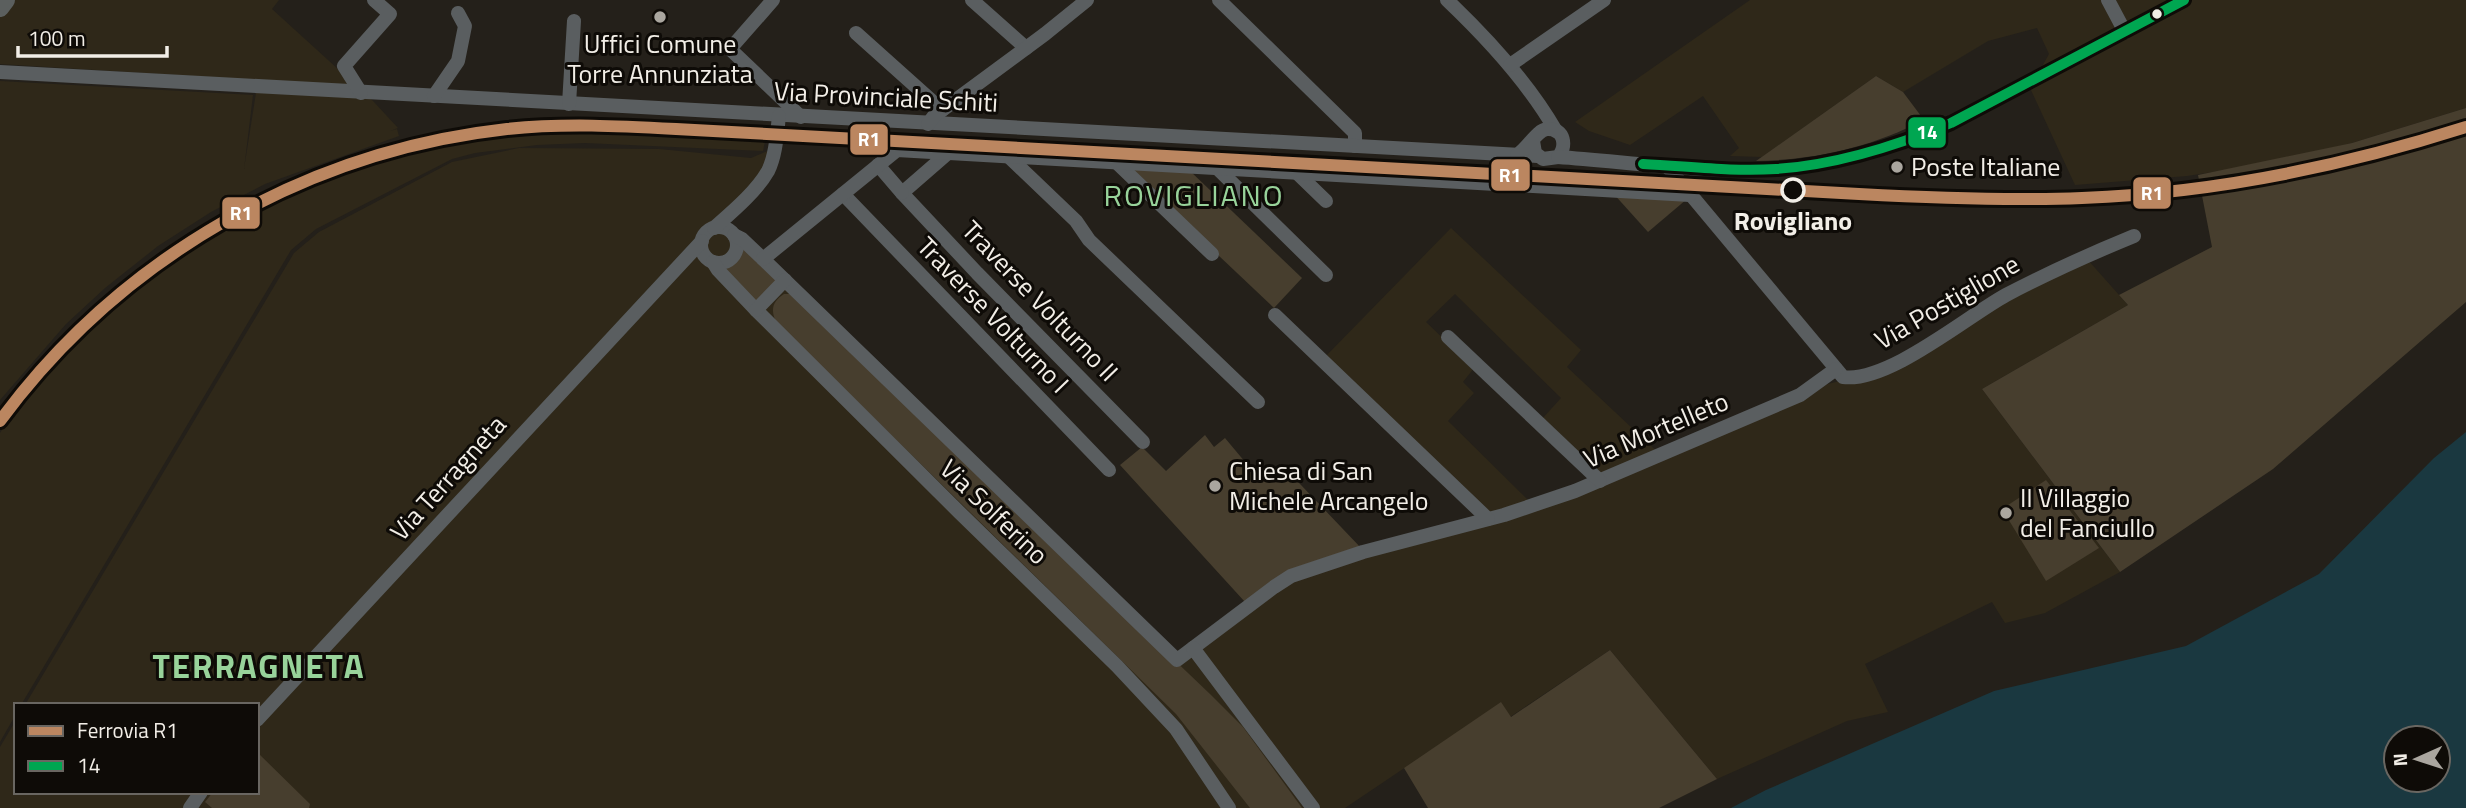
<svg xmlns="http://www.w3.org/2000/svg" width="2466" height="808" font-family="'Titillium Web',sans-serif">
<rect width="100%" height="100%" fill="#24201a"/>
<g fill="#2f2819">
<polygon points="0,0 279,0 272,9 373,101 398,128 390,131 397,129 399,136 265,184 211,212 158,246 105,288 66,324 0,400 0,81 253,95 244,169 258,80 0,64"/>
<polygon points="1750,0 2466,0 2466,108 2352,143 2252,166 2187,176 2075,185 2030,88 2049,54 2037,28 1988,41 1903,92 1876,76 1762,157 1730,156 1739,148 1703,96 1630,145 1589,131 1575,122"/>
<polygon points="576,130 766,136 763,151 585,143 537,145 475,153 452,159 316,229 291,250 21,705 16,705 16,714 0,742 0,433 13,412 45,372 91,324 165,265 188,250 245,216 295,192 348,172 407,153 465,141 518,133"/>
<polygon points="519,148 659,149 751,158 770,150 758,178 717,222 1173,663 1179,663 1284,586 1303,577 1357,559 1493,522 1585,492 1600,476 1542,419 1561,398 1455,294 1426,322 1474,368 1463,382 1474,393 1448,421 1529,501 1488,514 1325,357 1451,228 1581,350 1567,367 1664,458 1820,386 1880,371 1919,354 2003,301 2087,259 2128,305 1982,389 2120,572 2045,613 2005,623 1992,602 1865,664 1888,712 1847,721 1717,779 1610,650 1510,717 1501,703 1345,808 0,808 0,747 16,720 16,792 257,792 257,705 25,705 294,253 319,232 452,162"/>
</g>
<g fill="#473e2e">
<path d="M1876,76L1903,92L1924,120C1872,147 1815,160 1756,161Z"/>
<polygon points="2466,108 2466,302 2273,469 2120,572 1982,389 2128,305 2119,295 2212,247 2198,175 2352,143"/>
<polygon points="1124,166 1189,170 1302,278 1274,308"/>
<polygon points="1612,192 1687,199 1648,232"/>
<polygon points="734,235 785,280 756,310 719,263 733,256 737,246"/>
<path d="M784,294H791L1210,694L1243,727L1302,808H1250L1176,714L776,322C770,309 773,301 784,294Z"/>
<polygon points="1205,435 1214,447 1225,438 1261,481 1281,464 1362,549 1245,602 1120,465 1142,447 1166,471"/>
<polygon points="2046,480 2099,548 2046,581 2002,509"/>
<polygon points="1610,650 1717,779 1659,808 1428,808 1404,768 1501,702 1511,717"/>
<polygon points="257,752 310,804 309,808 212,808 205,802 213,792 257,792"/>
</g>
<path fill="#1a3840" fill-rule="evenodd" d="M2466,432V808H1731L1766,790L1994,691L2186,646L2319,574L2434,458ZM2438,738V780H2396V738Z"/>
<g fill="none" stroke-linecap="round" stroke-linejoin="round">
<g stroke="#5a5e60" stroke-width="14">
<polyline points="773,0 730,49 801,117"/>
<polyline points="972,0 1026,48"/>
<polyline points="1219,0 1355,133 1355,146"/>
<path d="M1447,0C1488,39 1528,82 1556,131"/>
<polyline points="2108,0 2125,32"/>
<polyline points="856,33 942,110"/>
<polyline points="1510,65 1604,0"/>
<polyline points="0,72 1538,156"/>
<polyline points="361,93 344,66 390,14 374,0"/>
<polyline points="434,96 458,61 465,26 458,13"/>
<polyline points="569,104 574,21"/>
<polyline points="928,124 934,116 1045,34 1087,0"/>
<polyline points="948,153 902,193 977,273 1143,442"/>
<path d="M1517,155C1527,149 1537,130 1547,129C1565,128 1567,147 1558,157L1543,159L1535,153L1533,141"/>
<polyline points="1009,157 1076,221 1089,240 1258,402"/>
<path d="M1558,157C1630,162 1704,173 1776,169C1836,165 1896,146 1951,123L2184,0"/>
<polyline points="1117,163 1212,254"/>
<polyline points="878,165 902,193"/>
<path d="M1666,165L1843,377C1888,383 1966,317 2006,295C2048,273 2090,254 2134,236"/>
<polyline points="1217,168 1326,275"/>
<polyline points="1296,172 1326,201"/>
<polyline points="843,194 1109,470"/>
<circle cx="719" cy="245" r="18"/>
<path d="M714,228C732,212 756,192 768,171C776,155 777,133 779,116"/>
<polyline points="734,235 742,239 763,259 1177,660 1274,587 1291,576 1363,552 1504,515 1575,491 1800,395 1836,369"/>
<polyline points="763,259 897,150 1690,195"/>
<polyline points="713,262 718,270 756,310 959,512 1117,666 1176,729 1229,808"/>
<polyline points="756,310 785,280"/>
<polyline points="1275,315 1488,519"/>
<polyline points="1448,337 1600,481"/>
<polyline points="1193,648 1313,808"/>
<polyline points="257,720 702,241"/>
<polyline points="190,808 201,792"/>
</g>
<polyline stroke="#5b5f5e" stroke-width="18" points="0,8 6,0"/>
<defs>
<path id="bus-1" d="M1643,164C1687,166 1732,172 1776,169C1836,165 1896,146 1951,123L2184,0"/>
</defs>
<use href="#bus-1" stroke="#0e0b07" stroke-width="16"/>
<use href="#bus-1" stroke="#00a651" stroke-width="10"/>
<defs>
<path id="rail-1" d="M0,421C120,258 306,151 507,129C564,123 620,126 676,129L1859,194C1933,198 2007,201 2082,198C2212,193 2341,167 2466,127"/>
</defs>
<use href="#rail-1" stroke="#0e0b07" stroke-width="18"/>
<use href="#rail-1" stroke="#bb8660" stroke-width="12"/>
</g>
<circle fill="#f2eee7" stroke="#0e0b07" stroke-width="2.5" cx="2157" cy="14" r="6"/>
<g fill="#aaa69f" stroke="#0e0b07" stroke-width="2.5">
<circle cx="660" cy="17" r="7"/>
<circle cx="1897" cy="167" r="7"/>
<circle cx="1215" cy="486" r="7"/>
<circle cx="2006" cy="513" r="7"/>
</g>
<circle fill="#0e0b07" stroke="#f2eee7" stroke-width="3.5" cx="1793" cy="190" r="11"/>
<g text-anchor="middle" stroke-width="6" stroke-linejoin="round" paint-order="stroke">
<g font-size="26" fill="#f2eee7" stroke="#0e0b07" text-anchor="start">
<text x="660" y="53" text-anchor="middle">Uffici Comune<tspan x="660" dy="30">Torre Annunziata</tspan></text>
<text x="1911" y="176">Poste Italiane</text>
<text x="1229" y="480">Chiesa di San<tspan x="1229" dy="30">Michele Arcangelo</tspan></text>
<text x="2020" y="507">Il Villaggio<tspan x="2020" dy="30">del Fanciullo</tspan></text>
</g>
<g font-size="26" fill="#f2eee7" stroke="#0e0b07">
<text transform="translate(886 97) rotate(3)" y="9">Via Provinciale Schiti</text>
<text transform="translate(1040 301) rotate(46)" y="9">Traverse Volturno II</text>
<text transform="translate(1947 302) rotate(-30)" y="9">Via Postiglione</text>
<text transform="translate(993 315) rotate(46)" y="9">Traverse Volturno I</text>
<text transform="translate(1656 430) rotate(-23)" y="9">Via Mortelleto</text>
<text transform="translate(448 478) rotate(-48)" y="9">Via Terragneta</text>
<text transform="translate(994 512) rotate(44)" y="9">Via Solferino</text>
</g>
<g font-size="26" font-weight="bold" fill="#f2eee7" stroke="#0e0b07">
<text x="1793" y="230">Rovigliano</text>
</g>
<g font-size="30" letter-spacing="2" fill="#98d39a" stroke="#0e0b07">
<text x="1194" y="206">ROVIGLIANO</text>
</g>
<g font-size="33" font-weight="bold" letter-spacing="2" fill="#98d39a" stroke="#0e0b07">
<text x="259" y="678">TERRAGNETA</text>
</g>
</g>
<g stroke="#0e0b07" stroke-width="2.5">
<rect x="1907" y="116" width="40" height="33" rx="7" fill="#00a651"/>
<rect x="849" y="123" width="40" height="33" rx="7" fill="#bb8660"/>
<rect x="1490" y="158" width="41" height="34" rx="7" fill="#bb8660"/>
<rect x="2132" y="176" width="40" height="34" rx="7" fill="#bb8660"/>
<rect x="221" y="196" width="40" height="34" rx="7" fill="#bb8660"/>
</g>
<g font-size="19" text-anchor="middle" font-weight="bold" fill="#fff">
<text x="1927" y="139">14</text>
<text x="869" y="146">R1</text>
<text x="1510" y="182">R1</text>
<text x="2152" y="200">R1</text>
<text x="241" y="220">R1</text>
</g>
<rect x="14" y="703" width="245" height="91" fill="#0e0b07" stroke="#696661" stroke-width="2"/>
<rect x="28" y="726" width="35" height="10" fill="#bb8660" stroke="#696661" stroke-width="2"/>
<text x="77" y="738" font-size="21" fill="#f2eee7">Ferrovia R1</text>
<rect x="28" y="761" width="35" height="10" fill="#00a651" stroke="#696661" stroke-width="2"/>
<text x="77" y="773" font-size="21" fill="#f2eee7">14</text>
<g transform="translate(2417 759) rotate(267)"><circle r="33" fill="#0e0b07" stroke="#696661" stroke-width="2"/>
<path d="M0-5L12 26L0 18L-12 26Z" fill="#aaa69f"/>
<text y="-10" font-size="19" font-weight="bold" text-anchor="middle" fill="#f2eee7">N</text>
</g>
<path d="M18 46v10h149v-10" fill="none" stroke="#f2eee7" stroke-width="3.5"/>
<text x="28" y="46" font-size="21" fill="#f2eee7" stroke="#0e0b07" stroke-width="5" paint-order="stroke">100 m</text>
</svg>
